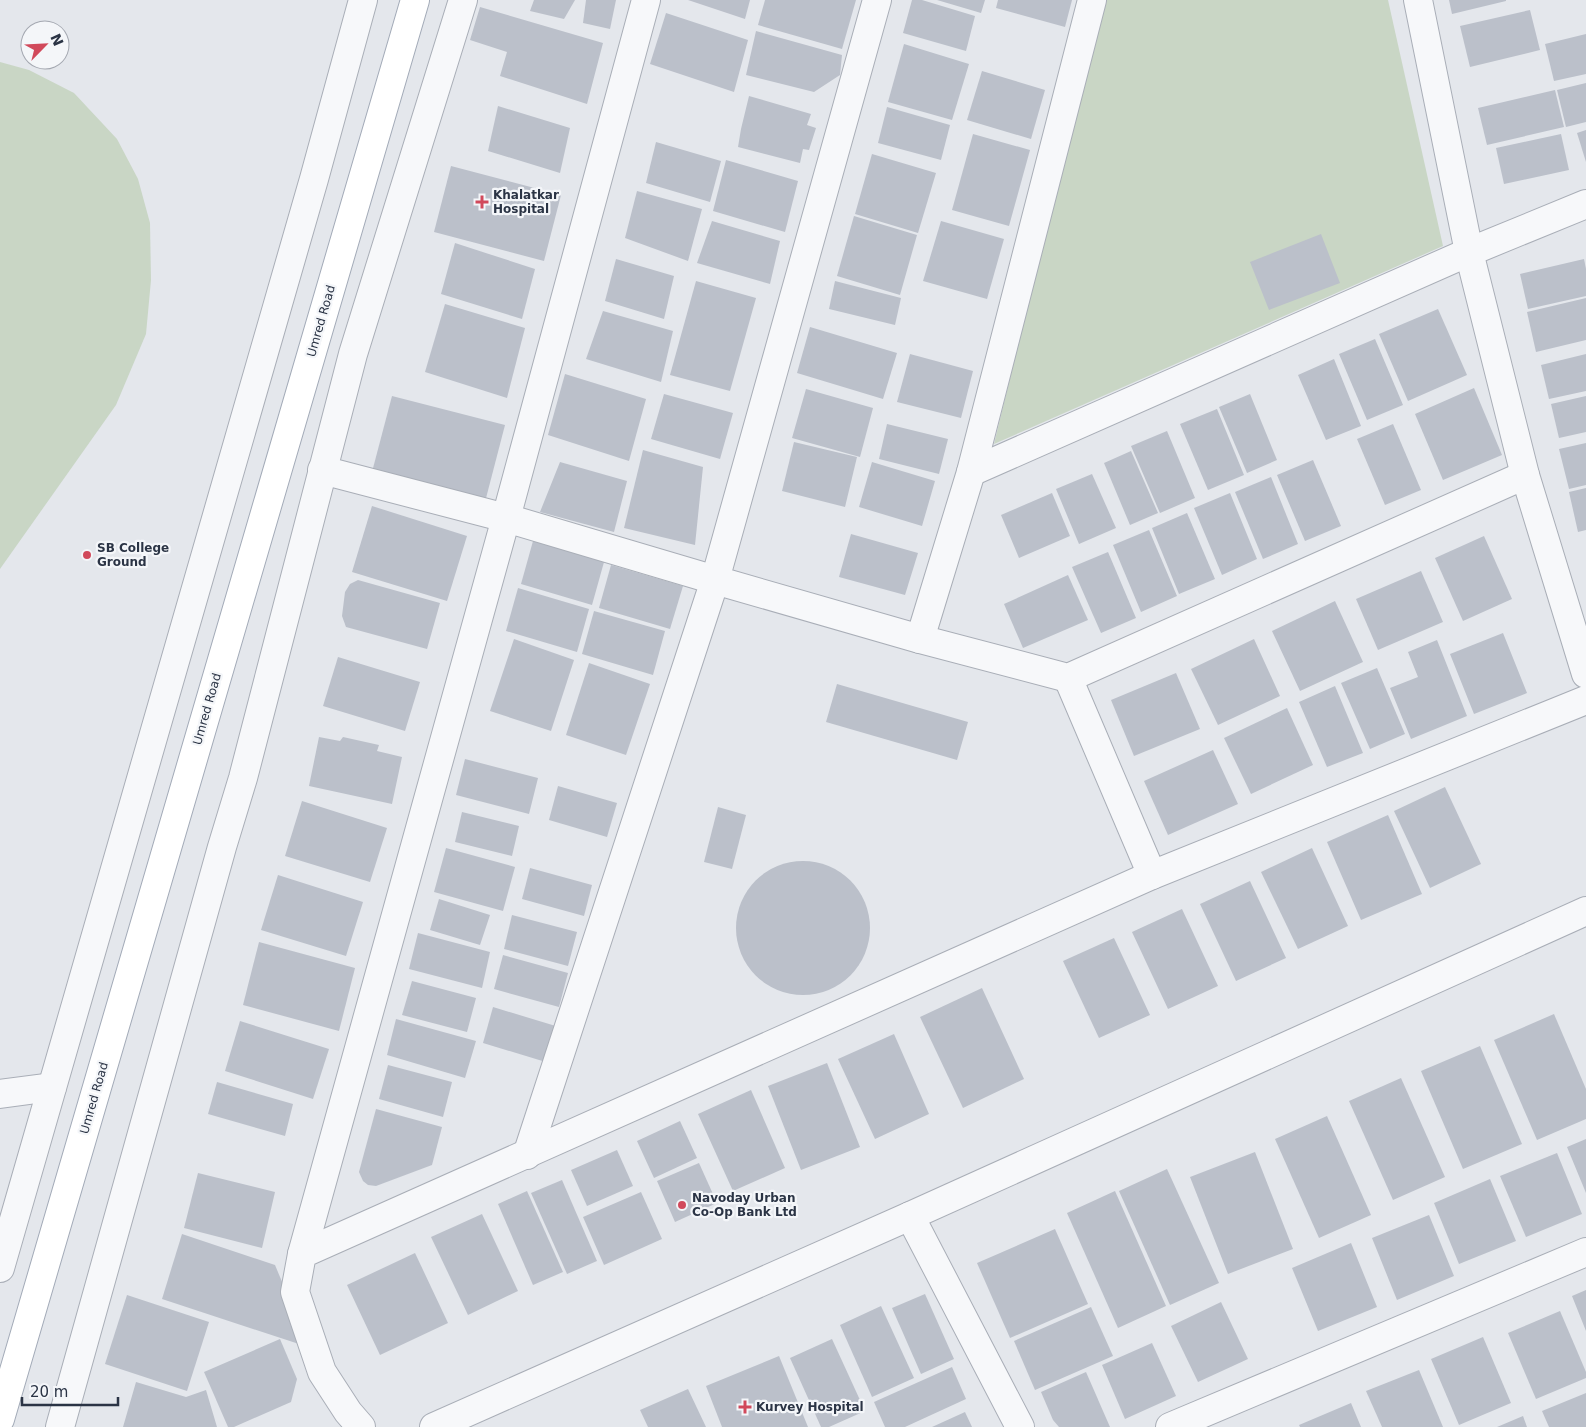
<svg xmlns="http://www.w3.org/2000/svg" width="1586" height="1427" font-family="'DejaVu Sans',sans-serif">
<rect width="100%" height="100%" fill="#e4e7ec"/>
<g fill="#c9d6c5">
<polygon points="1102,0 1388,0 1443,246 994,444"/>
<polygon points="0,62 29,70 74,93 117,139 138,179 150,223 151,280 146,334 116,405 0,569"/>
</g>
<g fill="#bbc0ca">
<polygon points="534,0 575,0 564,19 530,11"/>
<polygon points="586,0 616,0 610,29 583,23"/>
<polygon points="688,0 750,0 745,19"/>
<polygon points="765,0 856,0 842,49 758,25"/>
<polygon points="912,0 922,0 975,16 966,51 903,33"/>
<polygon points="937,0 985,0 981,13"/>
<polygon points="998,0 1072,0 1065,27 996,8"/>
<polygon points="1449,0 1506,0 1506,1 1452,14"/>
<polygon points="480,7 603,43 587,104 500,76 507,52 470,40"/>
<polygon points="1530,10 1540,50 1470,67 1460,26"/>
<polygon points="666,13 748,40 734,92 650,64"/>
<polygon points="756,31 842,55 840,75 814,92 746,75"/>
<polygon points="1586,34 1586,74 1554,81 1545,44"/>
<polygon points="904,44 969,64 952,120 888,102"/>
<polygon points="982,71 1045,90 1031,139 967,120"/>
<polygon points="1586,83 1586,122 1566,127 1557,90"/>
<polygon points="1555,90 1564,127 1487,145 1478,108"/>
<polygon points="749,96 811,114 807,125 816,128 809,150 803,149 800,163 738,147 741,129"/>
<polygon points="498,106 570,128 560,173 488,151"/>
<polygon points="887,107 950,125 941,160 878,143"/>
<polygon points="1586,130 1586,162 1577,133"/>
<polygon points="973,134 1030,150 1009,226 952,210"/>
<polygon points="1561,134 1569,170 1504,184 1496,148"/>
<polygon points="656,142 721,161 710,202 646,183"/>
<polygon points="872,154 936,173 918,233 855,214"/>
<polygon points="726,160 798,181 785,232 713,211"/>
<polygon points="451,166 561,195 544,261 434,232"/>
<polygon points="637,191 702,209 688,261 625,238"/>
<polygon points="854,216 917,235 900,295 837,276"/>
<polygon points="712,221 780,241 770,284 697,263"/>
<polygon points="941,221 1004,239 987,299 923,281"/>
<polygon points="1321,234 1340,283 1269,310 1250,262"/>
<polygon points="455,243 535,269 522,319 441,294"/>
<polygon points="616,259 674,276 664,319 605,301"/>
<polygon points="1584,259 1586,269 1586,296 1528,309 1520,274"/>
<polygon points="696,281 756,298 730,391 670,375"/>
<polygon points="835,281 901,298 895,325 829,309"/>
<polygon points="1586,298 1586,340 1536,352 1527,312"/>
<polygon points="445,304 525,328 507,398 425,372"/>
<polygon points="1438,309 1467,375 1408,401 1379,334"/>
<polygon points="603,311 673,331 661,382 586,359"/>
<polygon points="810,327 897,353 883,399 797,373"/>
<polygon points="1375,339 1403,405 1367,420 1339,354"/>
<polygon points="910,354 973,371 961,418 897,402"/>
<polygon points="1586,354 1586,391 1549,399 1541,365"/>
<polygon points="1334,359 1361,426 1326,440 1298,375"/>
<polygon points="565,374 646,399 629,461 548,435"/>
<polygon points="1474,388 1502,455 1443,480 1415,414"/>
<polygon points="806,389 873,408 860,457 792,438"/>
<polygon points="664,394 733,413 720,459 651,439"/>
<polygon points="1250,394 1277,460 1247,473 1219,407"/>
<polygon points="392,396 505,425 485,502 372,472"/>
<polygon points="1586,396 1586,432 1559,438 1551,404"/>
<polygon points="1217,409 1244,475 1208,490 1180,424"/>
<polygon points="887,424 948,439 939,474 879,459"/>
<polygon points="1393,424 1421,490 1385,505 1357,439"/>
<polygon points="1167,431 1195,498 1160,513 1131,446"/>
<polygon points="794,442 857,457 845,507 782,491"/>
<polygon points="1586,443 1586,485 1569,489 1559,449"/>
<polygon points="643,450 703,467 695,545 624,528"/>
<polygon points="1131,451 1158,513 1130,525 1104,463"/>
<polygon points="1313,460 1341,526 1305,541 1277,475"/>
<polygon points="560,462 627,481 614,532 540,512"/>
<polygon points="872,462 935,481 922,526 859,507"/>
<polygon points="1092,474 1116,528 1079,544 1056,489"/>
<polygon points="1271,477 1298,544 1263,559 1235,492"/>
<polygon points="1586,488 1586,530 1578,532 1569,492"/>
<polygon points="1052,493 1070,536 1019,558 1001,515"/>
<polygon points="1230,493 1257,559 1222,575 1194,508"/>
<polygon points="372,506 467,536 447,601 352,572"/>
<polygon points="1187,513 1215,579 1179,594 1152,528"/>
<polygon points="1149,530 1177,596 1141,612 1113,545"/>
<polygon points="851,534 918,553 905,595 839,577"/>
<polygon points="1484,536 1512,599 1463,621 1435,558"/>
<polygon points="533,541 604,562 592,605 521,584"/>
<polygon points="1108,552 1136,618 1101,633 1072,567"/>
<polygon points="611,565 683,586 670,629 599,608"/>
<polygon points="1421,571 1443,622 1378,650 1356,599"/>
<polygon points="1068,575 1088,620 1023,648 1004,604"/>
<polygon points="358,580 440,603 427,649 346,627 342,616 345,592 350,584"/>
<polygon points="518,588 589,609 577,652 506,631"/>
<polygon points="1335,601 1363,662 1300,691 1272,631"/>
<polygon points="594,611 665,631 653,675 582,654"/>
<polygon points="1503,633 1527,693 1474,714 1450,654"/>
<polygon points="514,639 574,660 551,731 490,711"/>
<polygon points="1254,639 1280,696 1218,725 1191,669"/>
<polygon points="1437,640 1467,716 1411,739 1390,688 1418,677 1408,652"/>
<polygon points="338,657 420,682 405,731 323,706"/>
<polygon points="589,663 650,684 626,755 566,735"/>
<polygon points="1377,668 1405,734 1370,749 1341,683"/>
<polygon points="1176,673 1200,729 1134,756 1111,700"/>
<polygon points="837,684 968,722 957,760 826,722"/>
<polygon points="1335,686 1363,753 1327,767 1299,702"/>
<polygon points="1287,708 1313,765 1251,794 1224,738"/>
<polygon points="319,737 340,741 343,737 379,745 377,751 402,757 392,804 309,786"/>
<polygon points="1213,750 1238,804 1168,835 1144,781"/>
<polygon points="465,759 538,778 529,814 456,795"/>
<polygon points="558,786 617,803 607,837 549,820"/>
<polygon points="1445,787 1481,864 1430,888 1394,811"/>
<polygon points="302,801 387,828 370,882 285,856"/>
<polygon points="718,807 746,815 732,869 704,862"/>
<polygon points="462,812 519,826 512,856 455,842"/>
<polygon points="1388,815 1422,894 1361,920 1327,842"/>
<polygon points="446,848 515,867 503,911 434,892"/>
<polygon points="1312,848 1348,926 1298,949 1261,872"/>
<circle cx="803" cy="928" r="67"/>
<polygon points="530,868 592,885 584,916 522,899"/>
<polygon points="278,875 363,902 346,956 261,930"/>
<polygon points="1250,881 1286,958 1236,981 1200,904"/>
<polygon points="439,899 490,915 480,945 430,930"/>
<polygon points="1182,909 1218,986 1168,1009 1132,932"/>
<polygon points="512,915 577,932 568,966 504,949"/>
<polygon points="418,933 490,952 482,988 409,969"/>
<polygon points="1114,938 1150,1015 1099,1038 1063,961"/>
<polygon points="259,942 355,968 339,1031 243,1005"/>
<polygon points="503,955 568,973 559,1007 494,989"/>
<polygon points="412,981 476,998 467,1032 402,1015"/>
<polygon points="982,988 1024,1079 963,1108 920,1017"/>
<polygon points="493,1007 559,1027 549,1063 483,1043"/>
<polygon points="1554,1014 1586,1089 1586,1119 1537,1140 1494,1040"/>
<polygon points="396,1019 476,1041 465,1078 387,1055"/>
<polygon points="240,1021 329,1049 313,1099 225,1071"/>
<polygon points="894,1034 929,1114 875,1139 838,1059"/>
<polygon points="1480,1046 1522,1144 1463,1169 1421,1071"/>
<polygon points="827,1063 860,1147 801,1170 768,1086"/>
<polygon points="388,1065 452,1082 443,1117 379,1099"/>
<polygon points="1401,1078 1445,1177 1393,1200 1349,1101"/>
<polygon points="217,1082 293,1104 285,1136 208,1114"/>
<polygon points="751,1090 785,1168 733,1191 698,1114"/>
<polygon points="376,1109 442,1127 432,1165 376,1186 368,1185 363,1181 359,1172"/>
<polygon points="1327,1116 1371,1215 1319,1238 1275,1139"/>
<polygon points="680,1121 697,1158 654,1178 637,1141"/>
<polygon points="1586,1139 1586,1193 1567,1147"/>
<polygon points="617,1150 633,1186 587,1206 571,1170"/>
<polygon points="1255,1152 1293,1249 1228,1274 1190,1177"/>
<polygon points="1557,1153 1582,1214 1526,1237 1500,1176"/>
<polygon points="699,1163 717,1203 675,1222 657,1181"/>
<polygon points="1167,1169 1219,1283 1170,1305 1119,1191"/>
<polygon points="198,1173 275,1192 262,1248 184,1228"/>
<polygon points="1490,1179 1516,1241 1459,1264 1434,1203"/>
<polygon points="562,1180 597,1261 567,1274 531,1193"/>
<polygon points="527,1191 563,1272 533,1285 498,1204"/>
<polygon points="1115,1191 1166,1306 1118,1328 1067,1213"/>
<polygon points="641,1192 662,1239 604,1265 583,1217"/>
<polygon points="482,1214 518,1291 468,1315 431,1237"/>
<polygon points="1429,1215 1454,1276 1397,1300 1372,1238"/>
<polygon points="1055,1229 1088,1304 1010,1338 977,1263"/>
<polygon points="182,1234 275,1265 303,1332 299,1344 162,1299"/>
<polygon points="1351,1243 1377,1307 1318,1331 1292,1268"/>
<polygon points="415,1253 448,1323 380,1355 347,1285"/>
<polygon points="1586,1290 1586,1331 1572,1296"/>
<polygon points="925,1294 954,1359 921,1374 892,1308"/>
<polygon points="127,1295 209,1322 187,1391 105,1364"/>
<polygon points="1221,1302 1248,1359 1198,1382 1171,1326"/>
<polygon points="881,1306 914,1378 872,1397 840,1325"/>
<polygon points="1091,1307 1113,1356 1035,1390 1014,1341"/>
<polygon points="1560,1311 1586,1372 1586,1378 1536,1399 1508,1333"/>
<polygon points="1483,1337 1511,1403 1459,1425 1431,1359"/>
<polygon points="280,1339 297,1379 291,1402 234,1427 228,1427 204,1372"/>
<polygon points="832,1339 865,1411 829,1427 821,1427 790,1358"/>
<polygon points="1152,1343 1176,1396 1125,1419 1102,1365"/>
<polygon points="779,1356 808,1427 722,1427 706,1386"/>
<polygon points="952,1367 966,1399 905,1427 885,1427 874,1402"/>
<polygon points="1419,1370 1443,1427 1382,1427 1366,1391"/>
<polygon points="1086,1372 1110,1427 1059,1427 1053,1420 1041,1392"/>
<polygon points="136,1382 186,1397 206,1390 217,1427 123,1427"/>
<polygon points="688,1389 706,1427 648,1427 640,1410"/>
<polygon points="1586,1393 1586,1427 1549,1427 1542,1411"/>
<polygon points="1351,1403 1361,1427 1300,1427 1299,1425"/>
<polygon points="965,1412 972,1427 932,1427"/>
<polygon points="1523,1416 1527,1427 1497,1427"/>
</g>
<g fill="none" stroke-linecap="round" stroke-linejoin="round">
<defs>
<g id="minor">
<polyline points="877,0 715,580 920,639"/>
<polyline points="1092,0 971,472 1469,252 1586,204"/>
<polyline points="1418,0 1469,252 1525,475 1586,674"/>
<polyline points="322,470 506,518 715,580 527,1155"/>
<polyline points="971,472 920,639 1068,678 1525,475"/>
<polyline points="1068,678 1152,875"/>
<polyline points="0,1094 52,1087"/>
<polyline points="910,1216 1020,1427"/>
<polyline points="302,1254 506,518 646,0"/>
<polyline points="0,1268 314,179 363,0"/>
<polyline points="60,1427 222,847 243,778 353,354 463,0"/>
<polyline points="361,1427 348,1412 322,1372 295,1292 302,1254 1152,875 1586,700"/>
<polyline points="434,1427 910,1216 1586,911"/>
<polyline points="1170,1427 1586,1252"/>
</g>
<polyline id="major" points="0,1419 415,0"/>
</defs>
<use href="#minor" stroke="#a9aeb7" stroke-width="30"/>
<use href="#major" stroke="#a3abb8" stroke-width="30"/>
<use href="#minor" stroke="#f7f8fa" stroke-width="28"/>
<use href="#major" stroke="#fff" stroke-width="28"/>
</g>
<g fill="#d1495b" stroke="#f4f6f9" stroke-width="2">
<path d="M479.5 194.5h5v5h5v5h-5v5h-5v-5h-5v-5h5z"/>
<circle cx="87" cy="555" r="5"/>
<circle cx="682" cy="1205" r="5"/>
<path d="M742.5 1399.5h5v5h5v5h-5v5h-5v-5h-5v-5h5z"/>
</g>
<g text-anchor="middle" stroke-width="4.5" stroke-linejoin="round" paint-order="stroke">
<g font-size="12" font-weight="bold" fill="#2b3445" stroke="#f4f6f9" text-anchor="start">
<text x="493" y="199">Khalatkar<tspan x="493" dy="14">Hospital</tspan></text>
<text x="97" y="552">SB College<tspan x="97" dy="14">Ground</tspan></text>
<text x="692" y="1202">Navoday Urban<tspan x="692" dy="14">Co-Op Bank Ltd</tspan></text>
<text x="756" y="1411">Kurvey Hospital</text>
</g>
<g font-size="12" fill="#2b3445" stroke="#f4f6f9">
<text transform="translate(321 321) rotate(-74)" y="4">Umred Road</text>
<text transform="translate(207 709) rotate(-74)" y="4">Umred Road</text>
<text transform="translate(94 1098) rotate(-74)" y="4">Umred Road</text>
</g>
</g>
<g transform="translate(45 45) rotate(66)"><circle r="24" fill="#f4f6f9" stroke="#a4a8b1"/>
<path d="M0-4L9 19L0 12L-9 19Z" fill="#d1495b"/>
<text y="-8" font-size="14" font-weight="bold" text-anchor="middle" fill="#2b3445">N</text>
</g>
<path d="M22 1397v8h96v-8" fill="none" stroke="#2b3445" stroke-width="2.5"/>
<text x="30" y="1397" font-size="15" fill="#2b3445" stroke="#f4f6f9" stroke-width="4" paint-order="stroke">20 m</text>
</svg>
